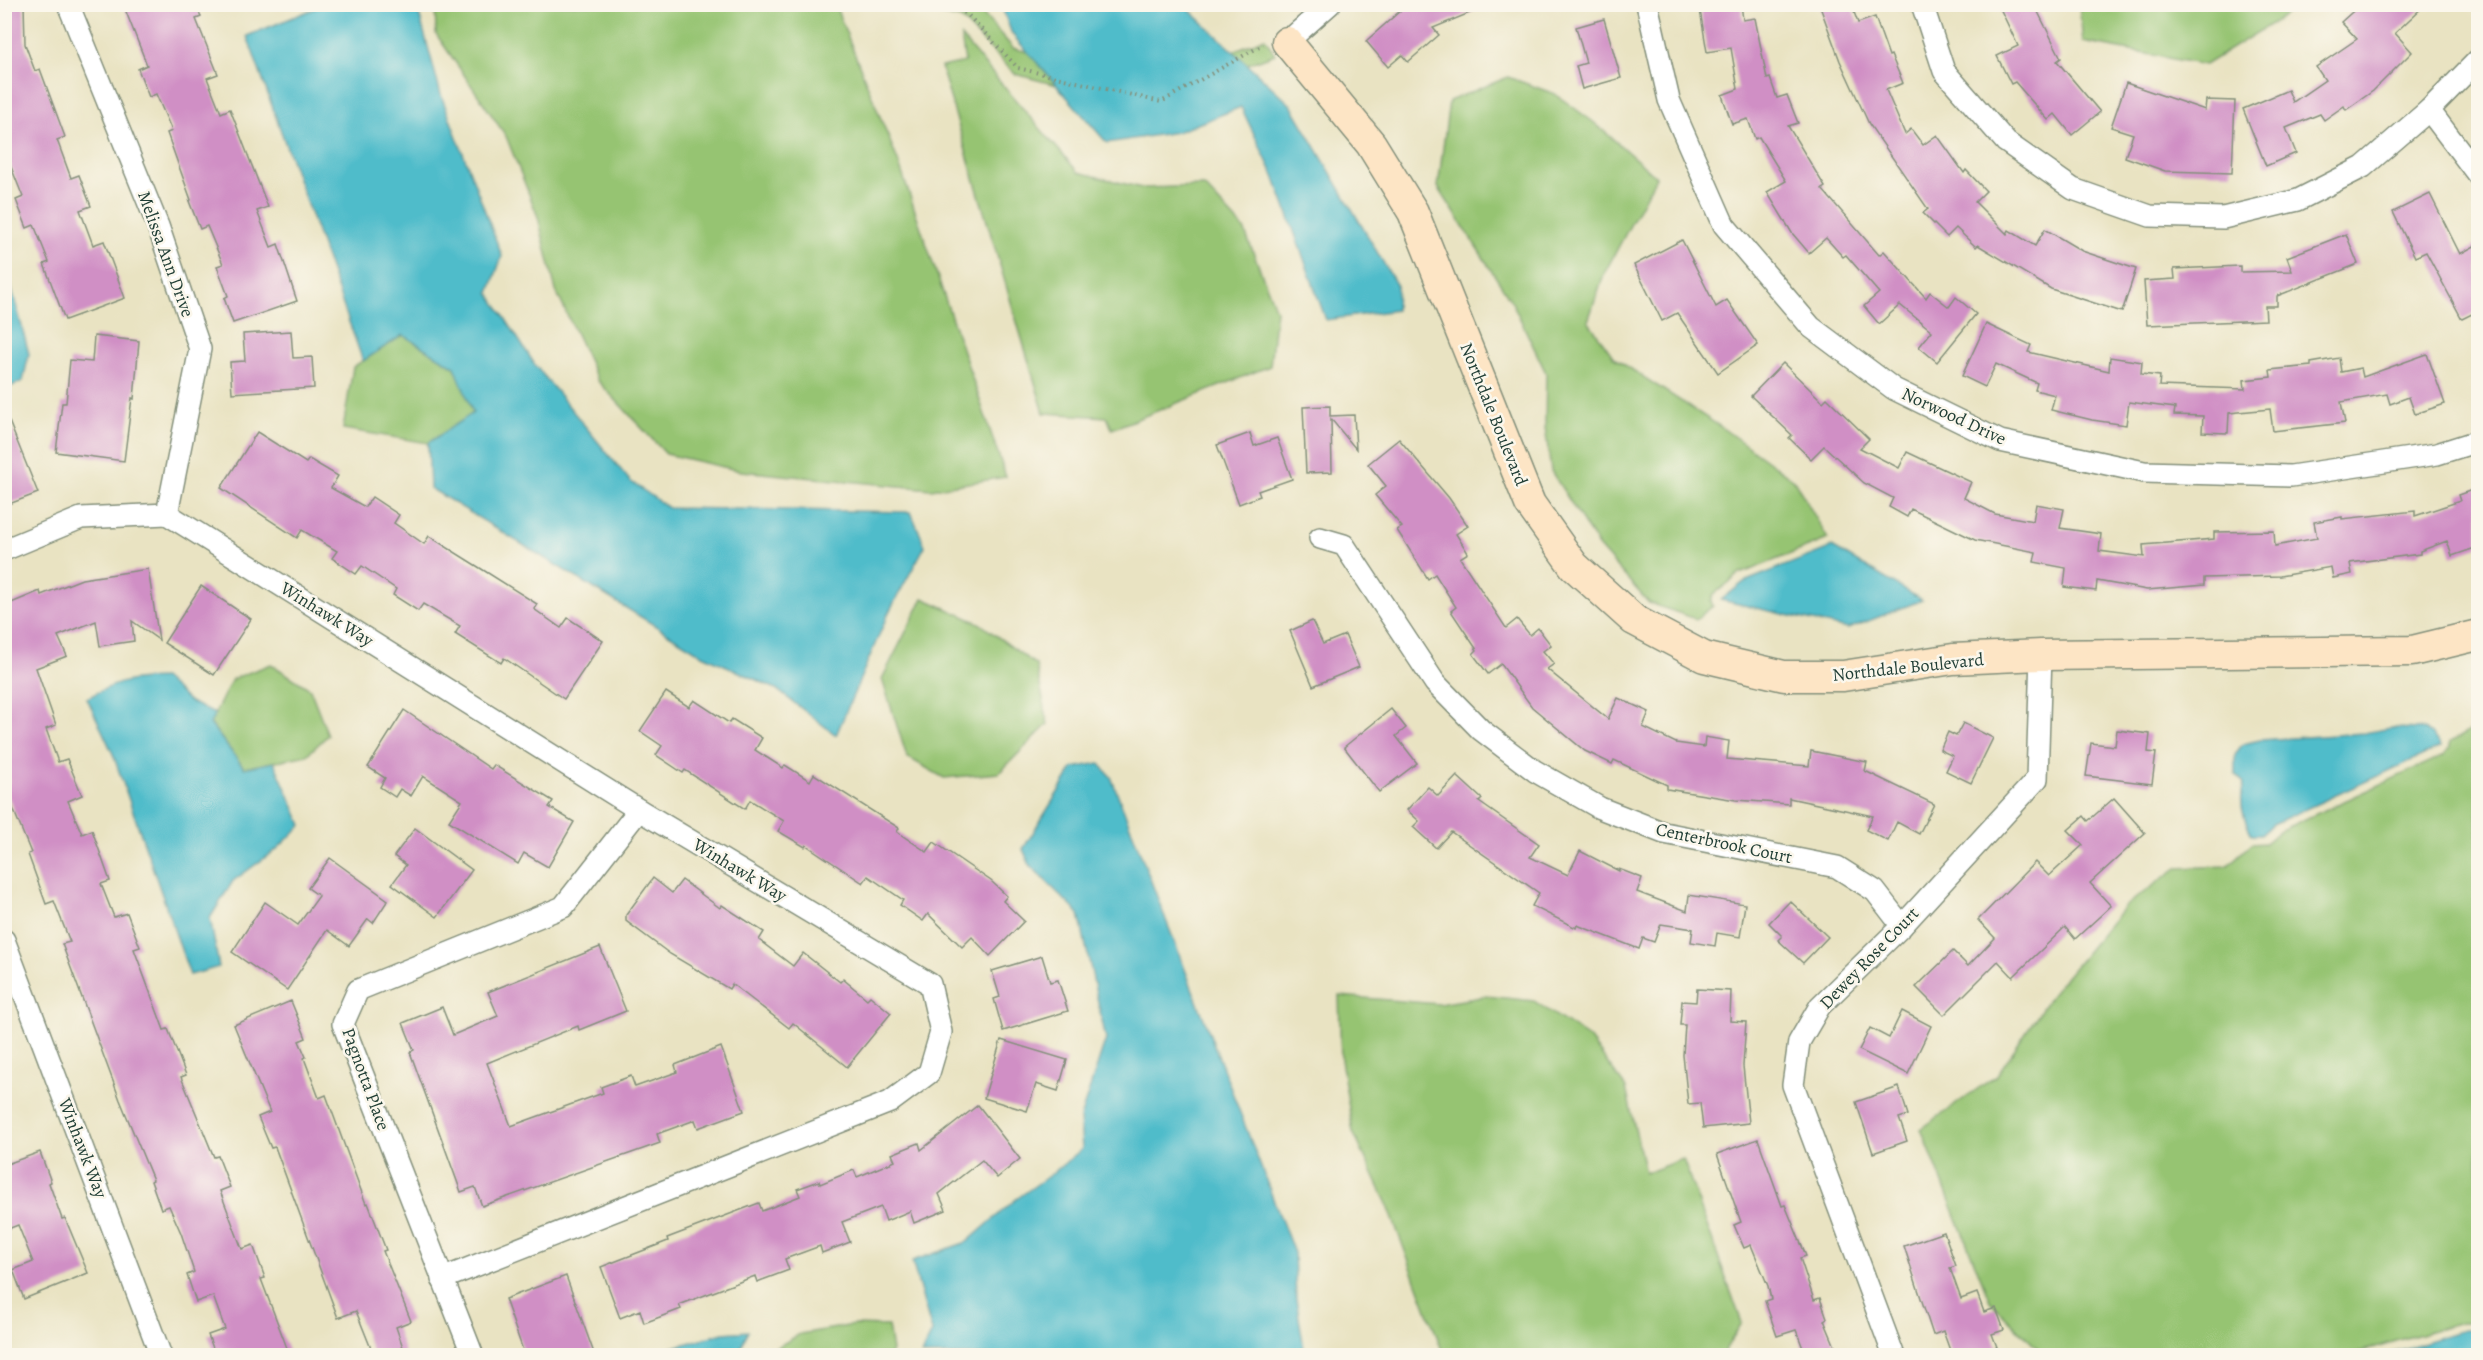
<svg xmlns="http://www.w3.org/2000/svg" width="2483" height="1360" font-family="Alegreya,serif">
<rect width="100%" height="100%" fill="#fbf7ec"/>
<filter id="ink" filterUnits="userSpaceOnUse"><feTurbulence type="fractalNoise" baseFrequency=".0167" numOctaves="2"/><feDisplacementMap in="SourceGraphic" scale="12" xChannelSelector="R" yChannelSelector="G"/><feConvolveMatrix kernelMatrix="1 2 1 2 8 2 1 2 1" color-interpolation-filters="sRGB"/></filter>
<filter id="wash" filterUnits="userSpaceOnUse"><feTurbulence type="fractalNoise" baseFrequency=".008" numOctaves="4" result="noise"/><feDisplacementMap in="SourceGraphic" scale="24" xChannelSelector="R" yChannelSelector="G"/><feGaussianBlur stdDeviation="1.35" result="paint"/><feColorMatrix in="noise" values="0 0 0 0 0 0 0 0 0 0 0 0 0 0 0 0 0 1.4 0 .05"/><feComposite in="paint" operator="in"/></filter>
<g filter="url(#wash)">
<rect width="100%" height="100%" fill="#e9e3c2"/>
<g fill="#96c472" stroke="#5a8053" stroke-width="1.5">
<polygon points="435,5 835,5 898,161 1006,477 931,489 741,471 666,454 598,381 556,291 538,217 506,136 436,34"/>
<polygon points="908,5 975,5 1013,48 1148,86 1265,38 1275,54 1234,69 1158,112 1015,74 961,19 919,10"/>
<polygon points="2079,5 2079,4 2297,5 2284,16 2205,65 2083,42"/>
<polygon points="961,37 1078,172 1142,188 1204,186 1244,229 1276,310 1270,366 1112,429 1107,417 1044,413 941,67 965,62"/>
<polygon points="1508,77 1555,94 1596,124 1656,177 1604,274 1588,321 1614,358 1721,427 1794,480 1828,539 1740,574 1713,595 1711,601 1713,606 1696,619 1649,603 1598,546 1551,471 1545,427 1546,373 1513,304 1438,187 1449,101"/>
<polygon points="403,335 455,367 474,413 428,443 343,429 353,367"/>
<polygon points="923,598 979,623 1036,665 1048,724 999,773 944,778 907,757 882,679"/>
<polygon points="271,664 310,689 328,735 307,755 244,768 210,723 232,679"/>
<polygon points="2478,726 2478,1322 2461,1322 2349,1355 2044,1355 1990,1301 1921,1129 1997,1075 2051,995 2124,907 2177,868 2227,866 2251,844 2265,843 2279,831 2445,755 2450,748 2450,742"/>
<polygon points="1339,996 1439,1004 1487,996 1534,1001 1589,1038 1626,1088 1645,1173 1683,1159 1742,1323 1722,1355 1444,1355 1388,1206 1353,1132 1341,1060"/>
<polygon points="854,1325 888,1326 892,1351 890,1355 763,1355 800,1334"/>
</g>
<g fill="#4fbcca" stroke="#377c7f" stroke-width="1.5">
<polygon points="323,5 413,5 418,10 441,95 502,256 489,293 535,365 630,481 669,508 911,512 925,546 889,612 836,735 776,689 703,655 430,488 428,443 473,413 455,367 403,335 363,361 247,36"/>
<polygon points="1001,5 1184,5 1291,105 1397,286 1396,310 1326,320 1274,176 1241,107 1177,132 1107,143 1012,34"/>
<polygon points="5,272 15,300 29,354 23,381 5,389"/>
<polygon points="1832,547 1922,600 1848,629 1721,600 1744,582"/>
<path d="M163,678L190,702L215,714L210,724L244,768L274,762L302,825L277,849L233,881L210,918L219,967L190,975L113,754L87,698C116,682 129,679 163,678Z"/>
<path d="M2391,728L2421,729L2432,734L2441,747L2273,824L2261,835H2252C2243,819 2239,800 2244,783L2235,774V754L2243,744L2260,740L2364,733Z"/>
<polygon points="1099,763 1111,777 1294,1253 1296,1299 1305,1355 921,1355 932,1332 912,1261 967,1242 1015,1200 1054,1172 1082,1149 1080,1118 1106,1039 1079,914 1030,865 1023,849 1073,768"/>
<polygon points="2463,1330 2478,1331 2478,1355 2384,1355"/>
<polygon points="748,1331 738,1355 655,1355 660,1351 723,1333"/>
</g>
<g id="blocks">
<g fill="#d08fc5">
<polygon points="4,4 24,4 25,44 35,71 40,69 65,137 57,140 71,178 79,175 91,206 80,210 93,245 104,241 125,298 65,320 44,264 49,262 34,225 27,228 16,200 23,197 9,162 4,164"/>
<polygon points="123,4 196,4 201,17 196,19 218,74 207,78 221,113 230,109 268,207 257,211 271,247 278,244 297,301 233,323 224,298 228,296 217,266 223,264 207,226 200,229 189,201 191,200 167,133 172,131 156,94 149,97 138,69 147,65"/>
<polygon points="1408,4 1489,4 1489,5 1433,28 1439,35 1408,62 1402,55 1388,67 1366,41"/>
<polygon points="1699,4 1741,4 1743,20 1755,18 1767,79 1770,78 1777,98 1787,95 1798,123 1788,126 1825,187 1822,189 1879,255 1884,251 1926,298 1930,292 1949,307 1956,297 1976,314 1937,362 1919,347 1932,331 1900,305 1879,324 1864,306 1879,293 1846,255 1843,257 1826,238 1809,253 1792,233 1767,192 1786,181 1759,137 1755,139 1748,119 1732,124 1722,95 1738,89 1731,48 1707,52"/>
<polygon points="1819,4 1851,4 1858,23 1875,17 1889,56 1891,55 1903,83 1886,90 1905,134 1911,129 1923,145 1937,135 1964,173 1966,170 1986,191 1975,202 2007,234 2009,230 2035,246 2045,229 2082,251 2136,269 2122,312 2051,289 1978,245 1976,247 1956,228 1947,237 1923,213 1928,209 1869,124 1840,61"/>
<polygon points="1998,4 2034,4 2061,58 2057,61 2100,112 2072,135 2055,114 2048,120 2015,82 2011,84 1997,56 2018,46"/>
<polygon points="2426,4 2395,33 2412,52 2373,91 2346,110 2344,106 2324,120 2320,114 2286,128 2296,153 2266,166 2243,109 2288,90 2293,102 2325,80 2316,67 2357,39 2341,22 2360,5"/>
<polygon points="1604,19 1621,78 1582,89 1576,66 1586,63 1576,27"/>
<polygon points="2126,83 2205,110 2206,100 2235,101 2232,173 2165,171 2125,157 2133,134 2111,127"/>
<polygon points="2430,194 2460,254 2478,244 2478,311 2462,319 2426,252 2415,257 2393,212"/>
<polygon points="2346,234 2358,264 2277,296 2277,306 2265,306 2266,320 2147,325 2144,281 2175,279 2174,269 2240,266 2240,272 2292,271 2287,257"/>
<polygon points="1682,240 1716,307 1727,300 1758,345 1718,373 1677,313 1662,321 1634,265"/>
<polygon points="1986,324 2031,345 2028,352 2109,371 2110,357 2142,362 2141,374 2160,376 2159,386 2245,389 2244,380 2271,377 2270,370 2311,366 2311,363 2339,358 2341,372 2361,368 2363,377 2427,354 2445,404 2415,414 2409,397 2390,404 2387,394 2341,402 2345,423 2273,431 2270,409 2229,413 2228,433 2202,432 2203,416 2174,415 2175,408 2129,402 2126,425 2092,420 2051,410 2055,395 2035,390 2037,383 1996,364 1985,387 1962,376"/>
<polygon points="291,331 293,358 312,357 314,388 232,393 230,362 245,361 243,334"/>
<polygon points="94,336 139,341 134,399 132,398 124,461 56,452 62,403 66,403 70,360 92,362"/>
<polygon points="1783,363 1823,402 1827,398 1869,439 1860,448 1899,468 1907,452 1943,469 1971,482 1964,498 1995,514 2033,521 2036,504 2064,509 2060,528 2101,534 2099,551 2144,557 2143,545 2214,539 2214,532 2274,531 2275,546 2317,538 2314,522 2342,517 2342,519 2415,511 2415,516 2460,501 2458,495 2478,488 2478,547 2452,556 2447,541 2420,551 2420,554 2350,563 2352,574 2333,578 2331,567 2280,576 2204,578 2204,585 2147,590 2097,581 2096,591 2064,587 2066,568 2034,562 2036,552 1975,540 1911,509 1907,517 1889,507 1893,498 1864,483 1824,446 1811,459 1789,438 1792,435 1751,396"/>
<polygon points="1330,406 1330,416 1354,415 1356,449 1331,419 1332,472 1306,473 1303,407"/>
<polygon points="4,409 38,493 4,506"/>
<polygon points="257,432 306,463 309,459 338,476 331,488 365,507 372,497 399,515 394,523 424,544 429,536 480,568 537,604 534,609 561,628 568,618 603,641 564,699 504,658 501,663 455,634 460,626 423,604 418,611 393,595 396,589 362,566 356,574 332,558 337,551 302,530 297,538 221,488"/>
<polygon points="1250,433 1254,446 1277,438 1292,479 1258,491 1260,496 1239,504 1217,445"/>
<polygon points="1399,439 1449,498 1468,526 1456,534 1468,553 1460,558 1506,628 1517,619 1530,635 1538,628 1551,645 1543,651 1554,664 1547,669 1608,719 1618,698 1649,712 1643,727 1676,743 1704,747 1705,737 1729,741 1727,759 1809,766 1811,751 1867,762 1865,771 1934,804 1919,834 1897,822 1888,841 1866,830 1873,816 1789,798 1789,804 1736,800 1667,789 1667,785 1614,760 1612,764 1585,751 1532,707 1501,664 1488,674 1473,654 1477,650 1451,611 1456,607 1435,574 1428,579 1397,530 1402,527 1375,495 1386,486 1368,464"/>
<polygon points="148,569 159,640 132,621 134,641 100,646 96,621 58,636 67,656 36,668 56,725 46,729 58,762 67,759 82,795 68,801 82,834 92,830 110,881 101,884 114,917 127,913 140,947 134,949 164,1030 168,1029 186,1075 181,1077 214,1157 218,1156 230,1187 220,1191 242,1249 253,1245 265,1278 261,1279 290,1356 216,1356 208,1335 225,1329 213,1296 196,1302 187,1275 194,1272 181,1233 169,1206 161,1209 151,1181 153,1180 120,1100 62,944 70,942 54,901 46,904 28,854 31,853 4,786 4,784 9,782 4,768 4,606 40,591 41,595 82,579"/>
<polygon points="201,586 251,619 214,675 164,643"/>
<polygon points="1312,621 1323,644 1345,635 1359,667 1313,686 1290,631"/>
<polygon points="666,692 689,707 694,700 729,723 732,719 762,738 755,750 783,768 785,765 810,781 814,774 899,828 897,832 927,852 934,842 991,881 1007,896 1003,901 1024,921 990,956 972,937 962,947 928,914 923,921 900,905 903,900 868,876 863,883 806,845 805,847 778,831 784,821 750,800 745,809 685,770 683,773 656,755 662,746 640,731"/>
<polygon points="1391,709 1406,728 1396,736 1417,763 1379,792 1344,747"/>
<polygon points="404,710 491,769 494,765 553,801 549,807 574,822 548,867 524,853 518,864 449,821 462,801 423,776 411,796 400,789 395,797 380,787 385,778 368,767"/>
<polygon points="1963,723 1993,738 1971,783 1946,771 1953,756 1940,750 1948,732 1956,736"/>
<polygon points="2117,730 2150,734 2148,752 2156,753 2152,784 2086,776 2091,743 2115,746"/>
<polygon points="1457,776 1482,799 1479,802 1539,844 1530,857 1568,875 1580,851 1619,871 1619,869 1642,878 1637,892 1687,911 1689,895 1745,904 1740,937 1717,933 1715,946 1691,942 1693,929 1661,924 1654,942 1643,938 1639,949 1577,925 1576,928 1532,906 1539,893 1451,832 1436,848 1413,827 1419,821 1407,810 1428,787 1438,796"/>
<polygon points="2114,798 2145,833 2090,883 2111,906 2075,939 2065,927 2013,977 1998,961 1944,1015 1916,987 1953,951 1968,966 1995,938 1978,920 2035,862 2049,876 2083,845 2068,830 2084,816 2088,821"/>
<polygon points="415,828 472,870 437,917 392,884 406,865 394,856"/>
<polygon points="330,858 388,900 373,923 368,919 349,946 327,930 287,990 232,952 265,902 298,925 319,896 308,888"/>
<polygon points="653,878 672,893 682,880 720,908 722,905 764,932 759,940 793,966 803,953 840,982 843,979 867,999 870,996 891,1013 847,1067 793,1023 789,1028 732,984 729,989 670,954 626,921 626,915"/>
<polygon points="1790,901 1828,937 1803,963 1778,940 1782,936 1769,923"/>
<polygon points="600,947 626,1011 579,1030 578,1026 487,1063 511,1126 603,1093 601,1087 631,1076 635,1087 677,1072 675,1065 721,1047 744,1111 698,1128 695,1120 657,1134 660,1143 482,1206 475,1187 461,1192 410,1052 414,1050 403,1023 442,1007 453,1035 498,1016 488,992"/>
<polygon points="1042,956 1050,982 1058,980 1068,1011 1003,1031 994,999 1000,997 992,971"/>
<polygon points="1697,989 1731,991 1730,1021 1746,1022 1743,1066 1749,1123 1703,1128 1700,1103 1688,1104 1683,1055 1685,1025 1680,1025 1682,1001 1696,1002"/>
<polygon points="291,1001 306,1038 299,1041 306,1057 304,1058 319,1098 326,1095 366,1204 368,1203 386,1250 383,1251 411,1321 396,1327 406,1356 374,1356 356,1311 338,1318 275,1147 271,1148 258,1117 270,1112 234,1025"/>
<polygon points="1902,1011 1931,1026 1908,1074 1859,1050 1870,1028 1889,1038"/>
<polygon points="1001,1040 1067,1060 1058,1091 1036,1084 1027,1111 984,1098"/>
<polygon points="1899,1087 1908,1115 1899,1118 1907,1141 1873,1153 1856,1102"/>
<polygon points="978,1105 1020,1159 997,1178 982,1160 939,1194 946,1210 914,1223 910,1211 886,1221 881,1207 842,1222 850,1242 822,1253 820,1246 785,1259 789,1270 757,1282 755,1276 679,1305 681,1309 644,1323 640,1310 620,1318 601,1267 668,1241 667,1238 759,1203 762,1211 800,1196 797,1189 819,1181 820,1184 854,1170 857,1177 895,1161 892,1154 919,1143 921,1150"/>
<polygon points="1758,1139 1782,1206 1785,1205 1806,1256 1800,1258 1814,1300 1820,1298 1827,1318 1824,1320 1839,1356 1806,1356 1796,1330 1777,1336 1765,1301 1771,1299 1768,1286 1751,1245 1744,1248 1734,1225 1741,1222 1717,1154"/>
<polygon points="40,1152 51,1182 49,1183 62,1219 65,1218 88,1273 24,1299 13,1270 33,1262 18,1225 8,1229 4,1219 4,1165"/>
<polygon points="1944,1232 1956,1266 1950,1268 1961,1299 1977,1293 1984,1312 1996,1308 2004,1330 1992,1334 1997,1347 1974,1356 1952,1356 1943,1331 1933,1335 1904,1246"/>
<polygon points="566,1276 595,1356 525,1356 505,1299"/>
</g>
</g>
</g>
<g filter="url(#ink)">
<use href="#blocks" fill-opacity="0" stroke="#84907b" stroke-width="1.5"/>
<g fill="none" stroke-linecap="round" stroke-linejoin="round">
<defs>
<g id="street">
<polyline points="68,4 158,226 200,349 167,514"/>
<polyline points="1647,4 1669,100 1724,225 1811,327 1894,389 2000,441 2144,472 2291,476 2437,454 2478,441"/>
<polyline points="1922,4 1944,71 2006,142 2073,189 2150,216 2223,218 2298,200 2363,167 2429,110 2478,60"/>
<polyline points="1287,42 1330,4"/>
<polyline points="2429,110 2478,175"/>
<polyline points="1320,538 1344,545 1435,683 1481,730 1535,771 1600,808 1664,833 1837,867 1875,891 1902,926"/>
<polyline points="4,550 81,518 167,514 639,810 930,984 941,1032 929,1073 890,1102 442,1279"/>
<polyline points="4,940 161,1356"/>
<polyline points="473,1356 343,1024 358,990 563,907 639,810"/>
<polyline points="1894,1356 1793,1085 1799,1042 1820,1006 1902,926 2037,779 2041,655"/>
</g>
<polyline id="secondary" points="1287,42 1371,144 1413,212 1530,504 1574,566 1634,620 1704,657 1784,676 1843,676 1953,659 2041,655 2412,651 2478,635"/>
</defs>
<use href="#street" stroke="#84907b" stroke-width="24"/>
<use href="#secondary" stroke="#84907b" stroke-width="33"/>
<polyline stroke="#84907b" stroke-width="4" stroke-dasharray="1.5 4.5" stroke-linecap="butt" points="948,4 967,14 1018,68 1161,102 1257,48 1264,46"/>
<use href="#street" stroke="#fff" stroke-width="21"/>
<use href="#secondary" stroke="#fde5c5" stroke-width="30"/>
</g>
</g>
<g text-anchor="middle" stroke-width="5" stroke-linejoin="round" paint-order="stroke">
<g font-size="18" fill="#1f3d34" stroke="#fbf7ec">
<text transform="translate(166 254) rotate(70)" y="6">Melissa Ann Drive</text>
<text transform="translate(1494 414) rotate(68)" y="6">Northdale Boulevard</text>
<text transform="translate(1954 416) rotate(25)" y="6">Norwood Drive</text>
<text transform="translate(327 614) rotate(32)" y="6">Winhawk Way</text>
<text transform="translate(1908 667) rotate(-6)" y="6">Northdale Boulevard</text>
<text transform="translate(1724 843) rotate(12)" y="6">Centerbrook Court</text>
<text transform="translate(740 870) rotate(31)" y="6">Winhawk Way</text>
<text transform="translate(1869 958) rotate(-46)" y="6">Dewey Rose Court</text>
<text transform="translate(366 1079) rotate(70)" y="6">Pagnotta Place</text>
<text transform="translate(83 1148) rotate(69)" y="6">Winhawk Way</text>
</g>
</g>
<rect width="2483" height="1360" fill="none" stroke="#fbf7ec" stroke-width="24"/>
</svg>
